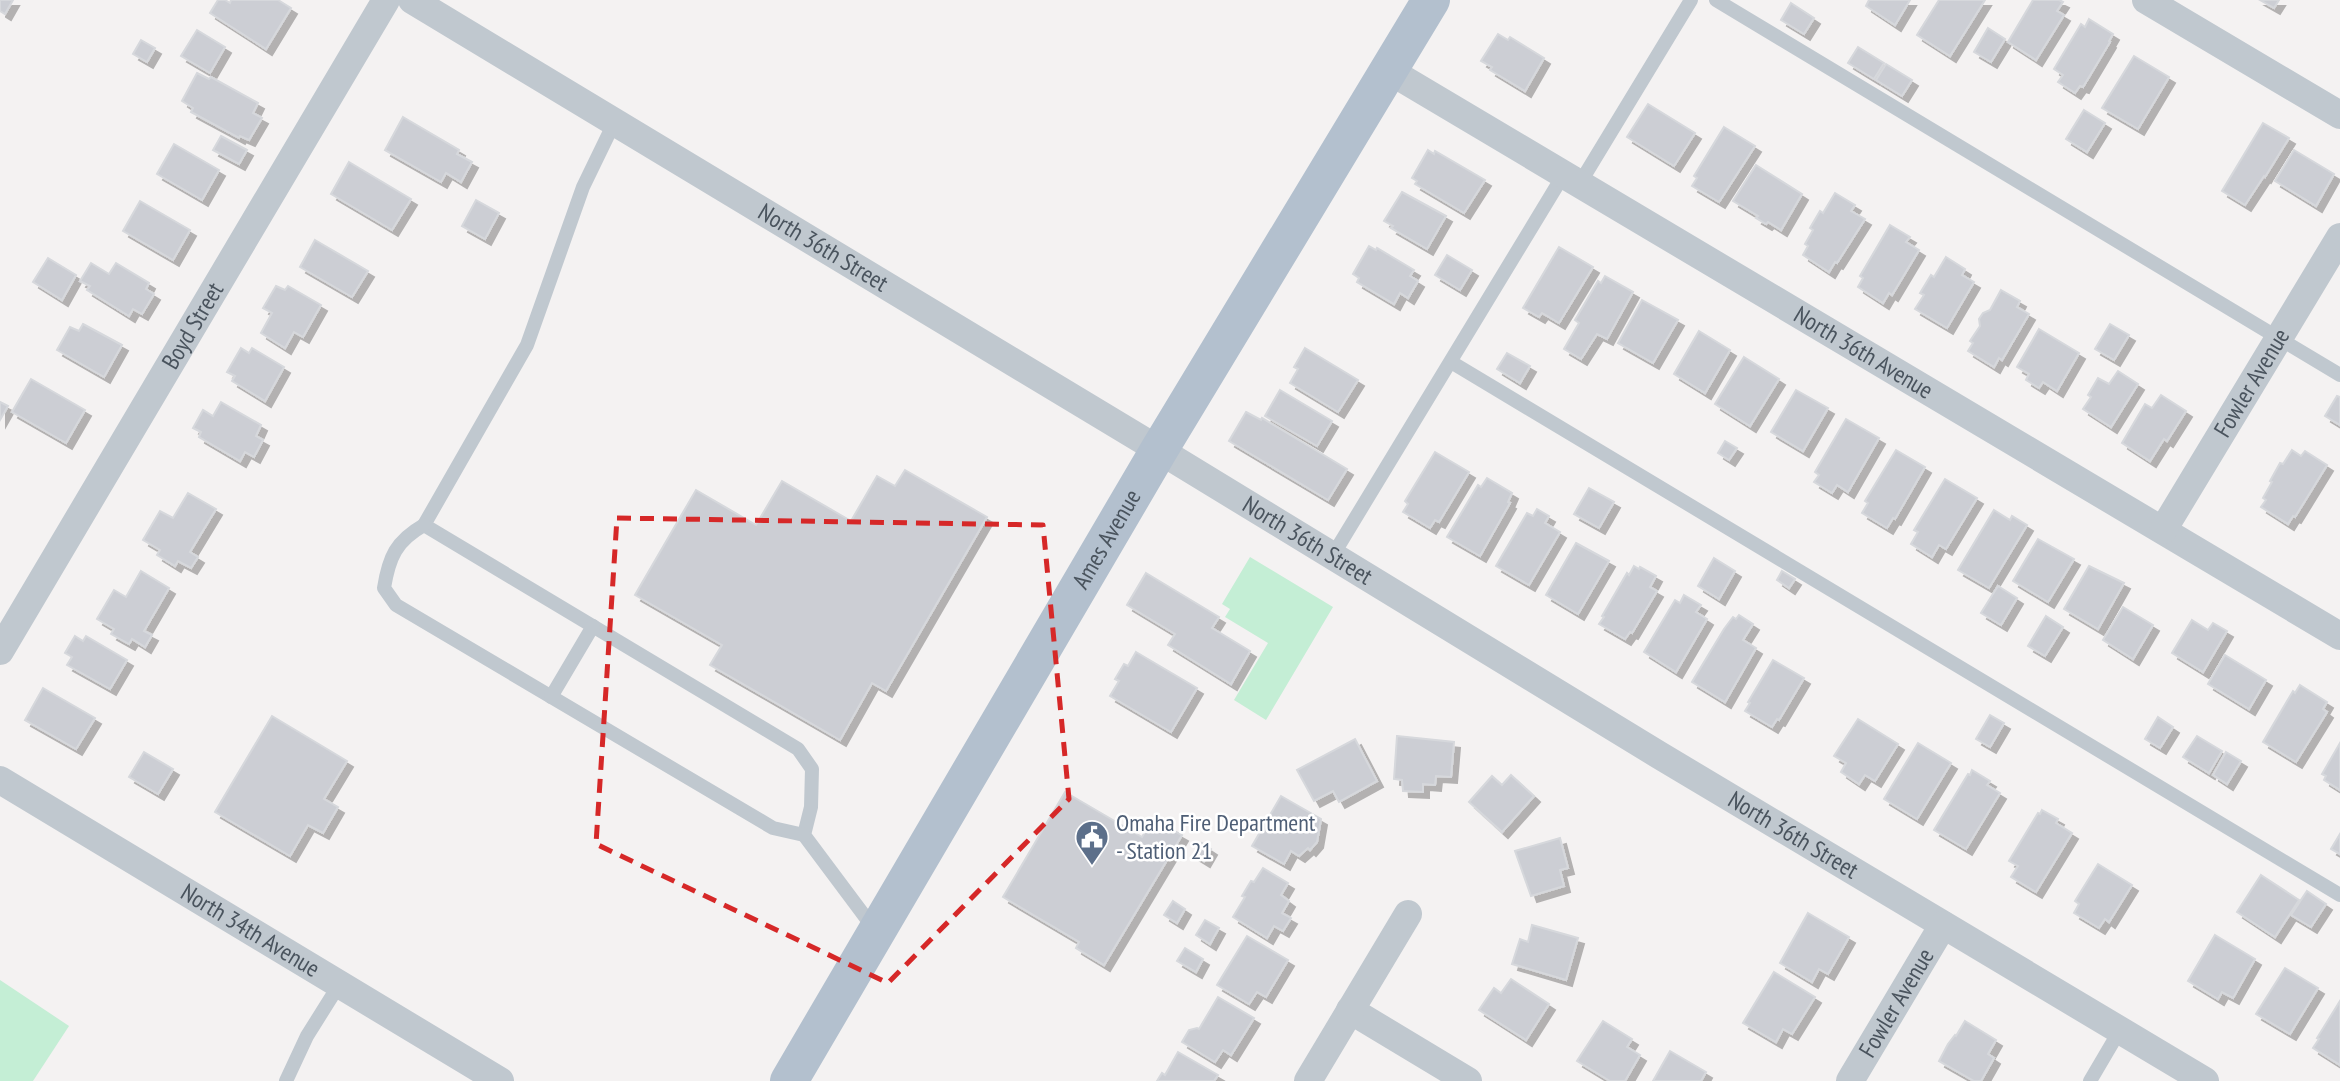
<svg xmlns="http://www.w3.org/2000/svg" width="2340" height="1081" font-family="'PT Sans Narrow',sans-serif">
<defs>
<filter id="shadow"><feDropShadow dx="6" dy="6" stdDeviation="0" flood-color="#0004"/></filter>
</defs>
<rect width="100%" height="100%" fill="#f4f2f2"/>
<g fill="#c4eed5">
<polygon points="1250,557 1333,607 1266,720 1234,700 1268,643 1225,617 1230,609 1222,604"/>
<polygon points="0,980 69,1026 33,1081 0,1081"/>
</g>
<g fill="#ccced4" stroke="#d6d8dc" stroke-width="2" filter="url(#shadow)">
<polygon points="0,0 13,0 5,14 0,11"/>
<polygon points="218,0 225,0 230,3 231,0 278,0 291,8 266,49 210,13"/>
<polygon points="1869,0 1910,0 1895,25 1866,6"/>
<polygon points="1939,0 1985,0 1950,56 1917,35"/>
<polygon points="2033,0 2059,0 2063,2 2057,11 2064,15 2036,60 2008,42"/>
<polygon points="2260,0 2279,0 2274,8"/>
<polygon points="1791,3 1814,18 1804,34 1781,20"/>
<polygon points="2089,19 2113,34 2109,41 2110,42 2083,87 2080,86 2075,93 2058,82 2063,75 2054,69 2081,24 2085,27"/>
<polygon points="1988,28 2005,39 1991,62 1974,52"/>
<polygon points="197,30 225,47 210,73 181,56"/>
<polygon points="1498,34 1508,40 1510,37 1544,58 1525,91 1490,70 1492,67 1481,61"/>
<polygon points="141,40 155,48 147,62 133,54"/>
<polygon points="1858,47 1884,63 1874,79 1848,63"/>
<polygon points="2134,56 2169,77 2138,129 2102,108"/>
<polygon points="1886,64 1912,80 1902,96 1876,80"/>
<polygon points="197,73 209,79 211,77 258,103 253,113 262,118 249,140 240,136 239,138 191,112 193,108 182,101"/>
<polygon points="1648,104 1695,133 1674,166 1627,137"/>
<polygon points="2084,110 2105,123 2087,152 2066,139"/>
<polygon points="403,117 459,150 457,154 472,162 461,182 446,173 441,182 385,150"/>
<polygon points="2263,123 2289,138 2265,177 2264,176 2245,205 2222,191"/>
<polygon points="1724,127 1755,146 1719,202 1692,186 1697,178 1694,176"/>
<polygon points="221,136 247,150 239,164 213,150"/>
<polygon points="174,144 219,170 202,200 157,174"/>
<polygon points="1428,150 1434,154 1435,151 1485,180 1464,213 1415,184 1417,181 1412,178"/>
<polygon points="2294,150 2334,174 2316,206 2275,181"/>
<polygon points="349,162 411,199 392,230 331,194"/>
<polygon points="1756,165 1802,194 1781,230 1768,222 1766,224 1756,218 1758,216 1733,201"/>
<polygon points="1402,192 1446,216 1427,249 1391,228 1393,226 1384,221"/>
<polygon points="1835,193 1855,205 1851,211 1865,219 1837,263 1835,262 1829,272 1803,255 1808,246 1805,244 1813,230 1810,228 1820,211 1823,213"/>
<polygon points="476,200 499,213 485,239 462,226"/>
<polygon points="140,201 190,230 173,260 123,231"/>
<polygon points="1890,225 1910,237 1906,242 1919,250 1892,295 1889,293 1883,303 1858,287 1863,278 1860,276"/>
<polygon points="315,240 368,271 352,297 300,267"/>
<polygon points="1369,246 1376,250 1377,248 1414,270 1410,276 1418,281 1408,298 1400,293 1394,304 1357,282 1359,278 1353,274"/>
<polygon points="1559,247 1593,267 1559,323 1542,313 1539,317 1523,308"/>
<polygon points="1447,255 1472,270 1460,290 1435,275"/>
<polygon points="1946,257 1965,269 1962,275 1974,282 1947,328 1915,309 1924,295 1920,293 1931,275 1934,277"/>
<polygon points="48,258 76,275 62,300 33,282"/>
<polygon points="91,263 109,274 116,263 149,283 146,289 154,294 142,314 133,309 129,316 87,290 90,286 80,281"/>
<polygon points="1605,276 1633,292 1607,339 1597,334 1581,359 1564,349 1579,323 1575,320 1598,281 1601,283"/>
<polygon points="276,286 285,290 288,286 321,305 303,337 294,332 285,348 261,333 272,313 263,308"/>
<polygon points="2001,290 2020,301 2017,307 2029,314 2002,360 1999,358 1994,367 1968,351 1973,343 1970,341 1980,326 1979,319 1983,313 1990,310"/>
<polygon points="1642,300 1678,320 1653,363 1618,343"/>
<polygon points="83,324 122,345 104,377 57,350 70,327 79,331"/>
<polygon points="2110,324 2129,335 2114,360 2095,349"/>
<polygon points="2039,329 2079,353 2057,391 2043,382 2039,388 2026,380 2029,374 2017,367"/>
<polygon points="1699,331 1730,350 1705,393 1674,374"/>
<polygon points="241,348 249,353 252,348 284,367 265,401 232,381 235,376 227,372"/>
<polygon points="1305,348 1358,380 1338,412 1290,383 1298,369 1294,367"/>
<polygon points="1507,353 1530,366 1520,383 1497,369"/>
<polygon points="1744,357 1779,379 1750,426 1715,404"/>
<polygon points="2118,371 2138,384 2111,427 2083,409 2091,397 2088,395 2098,378 2109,384"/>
<polygon points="31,379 85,410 66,443 12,412"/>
<polygon points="1280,390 1332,421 1317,446 1265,416"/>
<polygon points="1796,390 1828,408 1803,451 1771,432"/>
<polygon points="2161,395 2186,411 2167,441 2164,439 2150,461 2122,443 2145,404 2152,408"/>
<polygon points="2337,396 2340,397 2340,425 2325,416"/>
<polygon points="0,402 8,406 0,420"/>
<polygon points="221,402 261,425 256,436 263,440 254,457 245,452 240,461 199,437 201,432 193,428 203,410 213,416"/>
<polygon points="1246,412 1261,420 1262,418 1347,469 1328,500 1229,441"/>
<polygon points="1846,419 1879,438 1848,492 1837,485 1832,493 1814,482 1819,475 1815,472"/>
<polygon points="1725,441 1737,448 1729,460 1718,453"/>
<polygon points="1896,450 1925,467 1895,519 1893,518 1887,528 1862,513 1868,503 1865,501"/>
<polygon points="2292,450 2301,456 2305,451 2327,465 2295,517 2293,516 2288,524 2261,507 2266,500 2263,498 2272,482 2270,481 2280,463 2283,464"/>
<polygon points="1435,452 1469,472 1439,522 1435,520 1430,528 1403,512 1408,504 1405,501"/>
<polygon points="905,470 987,517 886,691 872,683 840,740 710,665 722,645 635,595 696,490 756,525 782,481 851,521 877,476 895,486"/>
<polygon points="1487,478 1512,493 1508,502 1510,503 1480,556 1447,537 1478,485 1481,487"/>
<polygon points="1945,479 1977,498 1946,549 1939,545 1932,557 1911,544 1918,532 1914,530"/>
<polygon points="1589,488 1614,502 1599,528 1574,514"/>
<polygon points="188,493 216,509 190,552 198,557 191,568 178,561 175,566 157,555 160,550 143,540 160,511 173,518"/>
<polygon points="1537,509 1549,516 1545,523 1560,532 1529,585 1496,566 1527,513 1533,516"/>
<polygon points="1994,510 2010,520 2012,516 2027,525 1989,588 1958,570"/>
<polygon points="2038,539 2074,559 2048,602 2013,581"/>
<polygon points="1576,543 1609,561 1578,614 1546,595"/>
<polygon points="1714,558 1735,571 1719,599 1698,586"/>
<polygon points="1634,566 1639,569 1640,567 1656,576 1650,587 1657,591 1632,633 1630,632 1625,639 1599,624 1604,617 1602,616 1627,573 1629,575"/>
<polygon points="2089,566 2124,583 2098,629 2064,609"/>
<polygon points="141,571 169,588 144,631 152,635 145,647 132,639 129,644 111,634 114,629 97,619 114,590 126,597"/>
<polygon points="1782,571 1795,579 1789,588 1777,580"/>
<polygon points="1146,573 1219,617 1212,628 1250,651 1231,684 1168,645 1175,634 1127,605"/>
<polygon points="1998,586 2017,598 2001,625 1981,613"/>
<polygon points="1684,595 1701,605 1696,612 1707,619 1676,672 1644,652 1675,600 1680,603"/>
<polygon points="2123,607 2153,625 2133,659 2103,640"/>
<polygon points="1739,615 1753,624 1743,640 1756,648 1725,702 1692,682 1724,629 1733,617 1736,619"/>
<polygon points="2046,616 2063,627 2045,656 2028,646"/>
<polygon points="2192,620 2208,630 2213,623 2227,631 2203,672 2172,653"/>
<polygon points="75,636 83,641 86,636 127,660 110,689 67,665 72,657 65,653"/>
<polygon points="1136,652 1197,688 1171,732 1110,696 1119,681 1115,679 1124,664 1128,666"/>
<polygon points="2225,655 2266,680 2249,709 2208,684"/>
<polygon points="1773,660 1804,678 1779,720 1777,719 1772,727 1745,711 1750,703 1748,702"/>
<polygon points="2300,685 2327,702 2323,709 2327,712 2296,762 2263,742 2293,691 2295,693"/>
<polygon points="43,688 95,718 76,749 25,720"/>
<polygon points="1990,715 2004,723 1990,747 1976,739"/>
<polygon points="272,716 347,761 324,799 338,807 323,833 308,825 290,856 215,812"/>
<polygon points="2158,717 2173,727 2160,748 2145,739"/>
<polygon points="1858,719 1898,744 1875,781 1865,775 1859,784 1841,772 1846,763 1834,756"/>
<polygon points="1397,736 1454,742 1451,777 1436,776 1435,785 1423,784 1423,792 1403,791 1402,780 1394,779"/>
<polygon points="2197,736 2222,751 2209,773 2183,757"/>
<polygon points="1355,739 1377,781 1339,802 1333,791 1314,801 1297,770"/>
<polygon points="1918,743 1951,763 1917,819 1884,799"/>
<polygon points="2340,743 2340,790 2324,780 2326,776 2322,774"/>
<polygon points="144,752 173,769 158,794 129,777"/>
<polygon points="2226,752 2241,761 2227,784 2213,775"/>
<polygon points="1972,770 1990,781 1987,785 2000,793 1966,849 1934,830 1968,774 1970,775"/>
<polygon points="1511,775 1534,796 1502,832 1469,802 1492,776 1502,785"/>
<polygon points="1065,792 1142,837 1153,819 1182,835 1104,965 1076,948 1079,942 1003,897"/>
<polygon points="1281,796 1321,819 1317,842 1310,850 1308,848 1299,856 1291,851 1284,864 1252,846"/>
<polygon points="2042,810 2058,819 2056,823 2072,833 2036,892 2011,877 2018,866 2009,861 2038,813 2040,814"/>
<polygon points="2340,834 2340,854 2331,849"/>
<polygon points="1560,838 1568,868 1560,870 1564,886 1531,896 1515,851"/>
<polygon points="1202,843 1211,849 1204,861 1194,855"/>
<polygon points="2098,864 2132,885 2109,922 2105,919 2099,928 2074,913 2079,904 2075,901"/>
<polygon points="1263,868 1288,883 1281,895 1289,901 1282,913 1291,918 1283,931 1274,926 1267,938 1233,917 1245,897 1242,896 1251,881 1254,882"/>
<polygon points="2261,875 2299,900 2275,937 2237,912"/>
<polygon points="2307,891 2326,904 2311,927 2291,915"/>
<polygon points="1173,901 1185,909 1177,923 1164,915"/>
<polygon points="1808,913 1849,937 1828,974 1819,969 1812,982 1780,963"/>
<polygon points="1205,920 1219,928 1210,944 1196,935"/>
<polygon points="1532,925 1578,938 1566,980 1512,964 1520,939 1528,942"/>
<polygon points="2215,935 2255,959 2233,998 2222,992 2218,999 2188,981"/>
<polygon points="1247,936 1288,960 1266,997 1257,992 1249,1004 1217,985"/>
<polygon points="1185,948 1203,959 1196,972 1177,961"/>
<polygon points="2285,968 2318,988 2290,1034 2256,1014"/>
<polygon points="1774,972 1815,997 1792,1034 1783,1029 1776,1042 1743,1023"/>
<polygon points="1511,979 1549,1004 1526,1040 1479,1010 1494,988 1501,993"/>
<polygon points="1218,997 1254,1018 1231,1055 1223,1050 1215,1062 1182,1042 1189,1030 1197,1028 1199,1029"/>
<polygon points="2340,1001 2340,1065 2313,1048 2319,1039 2317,1038"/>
<polygon points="1603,1021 1632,1039 1627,1047 1640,1055 1625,1081 1610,1081 1577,1061"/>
<polygon points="1965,1021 1996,1040 1988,1054 1994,1058 1981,1081 1974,1081 1939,1061 1948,1044 1955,1035 1956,1036"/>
<polygon points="1670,1051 1706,1072 1701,1081 1653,1081"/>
<polygon points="1178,1052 1218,1075 1214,1081 1157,1081 1162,1073 1165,1075"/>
</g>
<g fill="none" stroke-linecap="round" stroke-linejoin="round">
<g stroke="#c0c8cf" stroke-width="14">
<polyline points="1716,0 2340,375"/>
<polyline points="614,123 583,187 527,345 424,525 798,749 812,769 811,807 804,835 875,930"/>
<polyline points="1580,183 1691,0"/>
<polyline points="1451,362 2340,895"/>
<path d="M424,525C396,541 389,557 384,588L396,605L773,828L804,835"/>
<polyline points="1333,555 1564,174"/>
<polyline points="551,697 593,626"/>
<polyline points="286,1081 307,1036 339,985"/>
<polyline points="2090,1081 2120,1030"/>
</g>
<g stroke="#c0c8cf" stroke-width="28">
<path id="s1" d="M412,0L1159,450L1659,755L2205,1081"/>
<polyline points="2146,0 2340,115"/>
<path id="s2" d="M1388,70L2340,636"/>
<path id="s3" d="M2163,530L2340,237"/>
<path id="s4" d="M0,651L386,0"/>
<path id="s5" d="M0,780L500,1081"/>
<polyline points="1350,1010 1468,1081"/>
<polyline points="1308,1081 1408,914"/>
<path id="s6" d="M1850,1081L1943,925"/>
</g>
<path stroke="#b3c0ce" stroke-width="38" id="s7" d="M789,1081L1159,450L1431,0"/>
</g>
<path fill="none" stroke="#d62828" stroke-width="5" stroke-dasharray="14 9" stroke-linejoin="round" d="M617,518L1043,525L1069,799L888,983L596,844Z"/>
<defs>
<symbol id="civic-pin" viewBox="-11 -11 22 30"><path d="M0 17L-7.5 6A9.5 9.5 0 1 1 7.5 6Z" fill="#5c6f8a" stroke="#fff"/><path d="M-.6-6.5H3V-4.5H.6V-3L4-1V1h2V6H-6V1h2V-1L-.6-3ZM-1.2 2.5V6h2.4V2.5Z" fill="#fff"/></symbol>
</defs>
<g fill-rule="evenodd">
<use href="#civic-pin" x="1073" y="818" width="38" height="52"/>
</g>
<g text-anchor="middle" stroke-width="5" stroke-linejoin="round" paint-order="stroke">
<g font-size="24" fill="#4a545e" stroke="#fff">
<text dy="8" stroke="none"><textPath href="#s1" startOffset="480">North 36th Street</textPath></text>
<text dy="8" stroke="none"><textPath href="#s4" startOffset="378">Boyd Street</textPath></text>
<text dy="8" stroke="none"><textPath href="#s2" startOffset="553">North 36th Avenue</textPath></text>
<text dy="8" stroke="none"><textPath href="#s3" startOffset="172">Fowler Avenue</textPath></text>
<text dy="8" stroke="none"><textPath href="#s7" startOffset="628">Ames Avenue</textPath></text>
<text dy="8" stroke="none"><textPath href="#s1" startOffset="1046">North 36th Street</textPath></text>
<text dy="8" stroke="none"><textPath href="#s1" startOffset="1614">North 36th Street</textPath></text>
<text dy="8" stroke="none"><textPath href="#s5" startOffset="292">North 34th Avenue</textPath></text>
<text dy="8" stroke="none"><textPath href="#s6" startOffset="91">Fowler Avenue</textPath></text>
</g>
<g font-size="24" fill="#4e5e75" stroke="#fff" text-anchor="start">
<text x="1116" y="831">Omaha Fire Department<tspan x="1116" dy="28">- Station 21</tspan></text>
</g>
</g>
</svg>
